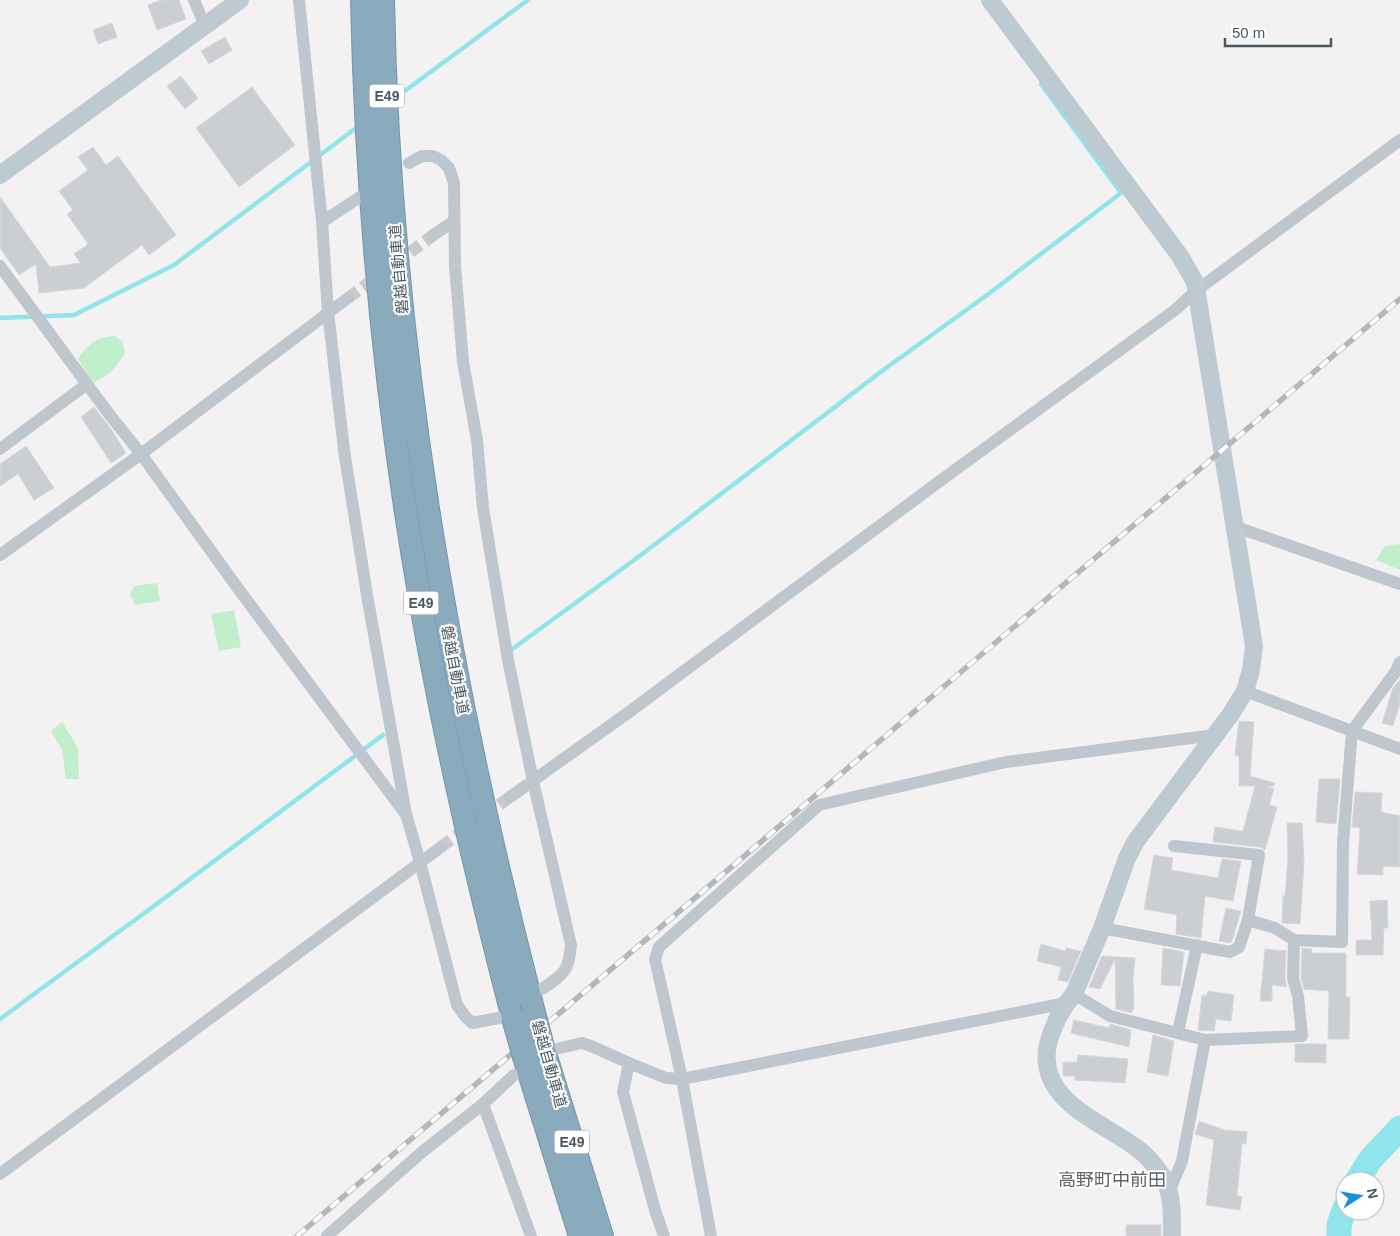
<svg xmlns="http://www.w3.org/2000/svg" width="1400" height="1236" font-family="Arial,'Noto Sans JP',sans-serif">
<rect width="100%" height="100%" fill="#f3f1f1"/>
<g fill="#c1efcc">
<path d="M115,336L123,342L125,353C117,366 109,376 95,382L89,377L78,359C88,344 96,337 115,336Z"/>
<polygon points="1400,544 1400,570 1376,560 1385,546"/>
<polygon points="157,583 160,601 135,605 130,595 134,586"/>
<polygon points="234,610 241,647 219,651 211,614"/>
<polygon points="62,722 78,748 79,779 66,779 62,750 51,731"/>
</g>
<g fill="none" stroke-linecap="round" stroke-linejoin="round">
<g stroke="#8fe5eb" stroke-width="4.5">
<polyline points="394,99 528,0"/>
<polyline points="0,318 74,315 174,265 360,125"/>
<polyline points="511,650 641,555 882,371 987,295 1121,193 1041,84"/>
<polyline points="0,1019 158,903 383,735"/>
</g>
<g stroke="#8fe5eb" stroke-width="25">
<polyline points="1357,1181 1370,1160 1400,1128"/>
<polyline points="1339,1236 1339,1225 1345,1208"/>
</g>
</g>
<g fill="#cbcfd3" stroke="#d5d8dc">
<polygon points="161,0 179,0 186,19 157,30 148,5"/>
<polygon points="112,23 117,37 98,44 93,30"/>
<polygon points="225,37 232,50 209,64 201,51"/>
<polygon points="181,76 198,98 185,109 167,86"/>
<polygon points="252,87 295,145 239,187 196,128"/>
<polygon points="93,147 106,165 118,156 176,235 149,255 142,245 84,288 39,293 36,264 19,275 0,248 0,197 50,267 81,263 74,254 88,244 67,214 73,210 59,191 88,170 78,157"/>
<polygon points="94,407 111,429 126,453 111,463 81,417"/>
<polygon points="26,446 54,488 34,500 18,474 0,486 0,464"/>
<polygon points="1400,679 1400,704 1393,726 1382,723 1393,688"/>
<polygon points="1239,721 1254,722 1250,776 1275,783 1274,786 1267,787 1274,789 1269,805 1277,807 1265,850 1260,847 1213,842 1215,827 1243,831 1255,786 1239,786 1239,756 1235,755"/>
<polygon points="1319,779 1340,779 1336,824 1316,822"/>
<polygon points="1355,792 1382,793 1381,812 1400,816 1400,867 1383,866 1383,875 1357,874 1360,828 1352,827"/>
<polygon points="1287,823 1302,823 1304,862 1300,924 1282,923 1283,896 1285,896 1288,857"/>
<polygon points="1154,855 1173,858 1171,870 1218,878 1222,859 1241,861 1233,901 1205,896 1201,938 1176,934 1177,915 1144,909"/>
<polygon points="1387,900 1388,928 1384,928 1383,955 1356,955 1356,940 1372,940 1370,901"/>
<polygon points="1226,908 1241,911 1232,941 1229,943 1219,941"/>
<polygon points="1041,944 1065,951 1066,948 1081,951 1068,982 1058,980 1061,967 1037,961"/>
<polygon points="1163,948 1184,952 1180,986 1161,985"/>
<polygon points="1302,948 1312,949 1311,953 1346,953 1346,997 1350,997 1349,1039 1328,1039 1329,991 1304,989 1301,977"/>
<polygon points="1265,949 1286,951 1285,978 1287,987 1272,985 1272,1001 1260,1001"/>
<polygon points="1102,956 1135,958 1133,977 1134,1009 1133,1009 1132,1013 1116,1009 1115,959 1100,989 1089,987"/>
<polygon points="1208,991 1234,995 1231,1021 1216,1019 1214,1031 1198,1030 1202,995 1206,996"/>
<polygon points="1074,1020 1109,1028 1110,1024 1131,1030 1129,1047 1071,1033"/>
<polygon points="1153,1035 1174,1041 1168,1076 1147,1072"/>
<polygon points="1295,1044 1326,1044 1326,1063 1295,1062"/>
<polygon points="1078,1055 1128,1059 1125,1083 1075,1080 1075,1076 1063,1076 1063,1062 1077,1062"/>
<polygon points="1199,1121 1224,1130 1247,1132 1246,1144 1242,1143 1237,1196 1242,1197 1240,1210 1206,1205 1214,1140 1195,1134"/>
<rect x="1126" y="1225" width="35" height="11"/>
</g>
<g fill="none" stroke-linecap="round" stroke-linejoin="round">
<g stroke="#c8cacc" stroke-width="12" stroke-dasharray="12 6" stroke-linecap="butt">
<polyline points="396,263 432,236"/>
<polyline points="348,298 380,275"/>
<polyline points="441,847 510,797"/>
</g>
<defs>
<g id="highway">
<path d="M362,0C367,236 393,473 440,705C461,810 486,914 513,1018"/>
<path d="M383,0C389,339 446,673 531,1001"/>
<polyline points="543,1047 602,1236"/>
<polyline points="524,1057 580,1236"/>
</g>
</defs>
<use href="#highway" stroke="#7596aa" stroke-width="24"/>
<g stroke="#bdc7cd" stroke-width="12">
<polyline points="194,0 205,26"/>
<polyline points="299,0 322,222 328,312 344,450 367,595 406,814 420,862 457,1005 465,1016 472,1023 499,1018"/>
<path d="M409,163L422,156H433L441,160L449,168L454,183L455,266L463,362L477,440L483,508L508,660L533,781L571,945C569,971 564,974 542,989"/>
<polyline points="322,222 360,197"/>
<polyline points="432,236 454,221"/>
<polyline points="0,266 109,414 141,454 237,587 404,812"/>
<polyline points="0,449 87,384"/>
<polyline points="1236,527 1400,584"/>
<polyline points="0,555 141,454 348,298"/>
<polyline points="1245,691 1400,749"/>
<polyline points="510,797 625,715 944,478 1175,310 1197,290 1400,140"/>
<polyline points="1248,920 1275,928 1294,940 1342,942 1343,843 1352,731 1396,671 1400,662"/>
<polyline points="1102,928 1230,952 1239,947 1248,920 1259,855 1174,846"/>
<polyline points="1074,994 1110,1016 1205,1040 1302,1036 1298,996 1293,978 1294,940"/>
<polyline points="1178,1032 1197,945"/>
<polyline points="560,1048 582,1043 591,1046 629,1063 666,1078 682,1079 1066,1003"/>
<polyline points="629,1063 623,1092 655,1210 664,1236"/>
<polyline points="483,1104 531,1236"/>
<polyline points="0,1174 441,847"/>
<polyline points="1169,1192 1182,1161 1205,1040"/>
<polyline points="327,1236 422,1152 483,1104 514,1075"/>
<polyline points="711,1236 682,1079 655,959 659,947 819,805 1006,762 1215,735"/>
</g>
<g stroke="#bdcad2" stroke-width="18">
<path d="M990,0L1180,256L1195,282L1254,646L1251,670L1245,691L1231,714L1136,841L1127,858L1102,928L1074,994C1061,1009 1053,1025 1048,1044C1036,1099 1099,1121 1134,1146C1146,1154 1155,1165 1163,1177C1173,1194 1172,1217 1172,1236"/>
<polyline points="0,175 240,0"/>
</g>
<use href="#highway" stroke="#8aabbe" stroke-width="22"/>
<defs>
<polyline id="rail" points="297,1236 1400,299"/>
</defs>
<use href="#rail" stroke="#b3b7bb" stroke-width="5.5"/>
<use href="#rail" stroke="#fff" stroke-width="4" stroke-dasharray="11" stroke-linecap="butt"/>
<defs>
<g id="highway-bridge">
<polyline points="531,1001 543,1047"/>
<polyline points="513,1018 524,1057"/>
</g>
</defs>
<use href="#highway-bridge" stroke="#7596aa" stroke-width="24" stroke-linecap="butt"/>
<use href="#highway-bridge" stroke="#8aabbe" stroke-width="22"/>
</g>
<g text-anchor="middle" stroke-width="4" stroke-linejoin="round" paint-order="stroke">
<g fill="#fff" stroke="#80898e" stroke-width="1">
<rect x="369.5" y="84.5" width="35" height="23" rx="4"/>
<rect x="403.5" y="591.5" width="35" height="23" rx="4"/>
<rect x="554.5" y="1130.5" width="35" height="23" rx="4"/>
</g>
<g font-size="14" font-weight="bold" fill="#49575e">
<text x="387" y="101">E49</text>
<text x="421" y="608">E49</text>
<text x="572" y="1147">E49</text>
</g>
<g font-size="15" fill="#49575e" stroke="#fff">
<text transform="translate(399 269) rotate(-95)" y="5">磐越自動車道</text>
<text transform="translate(455 670) rotate(79)" y="5">磐越自動車道</text>
<text transform="translate(549 1064) rotate(74)" y="5">磐越自動車道</text>
</g>
<g font-size="18" fill="#5d6266" stroke="#fff">
<text x="1112" y="1186">高野町中前田</text>
</g>
</g>
<g transform="translate(1360 1196) rotate(78)"><circle r="24" fill="#ffffff" stroke="#b6bcbf"/>
<path d="M0-4L9 19L0 12L-9 19Z" fill="#1d8fe1"/>
<text y="-8" font-size="14" font-weight="bold" text-anchor="middle" fill="#49575e">N</text>
</g>
<path d="M1225 38v8h106v-8" fill="none" stroke="#49575e" stroke-width="2.5"/>
<text x="1232" y="38" font-size="15" fill="#49575e" stroke="#ffffff" stroke-width="4" paint-order="stroke">50 m</text>
</svg>
